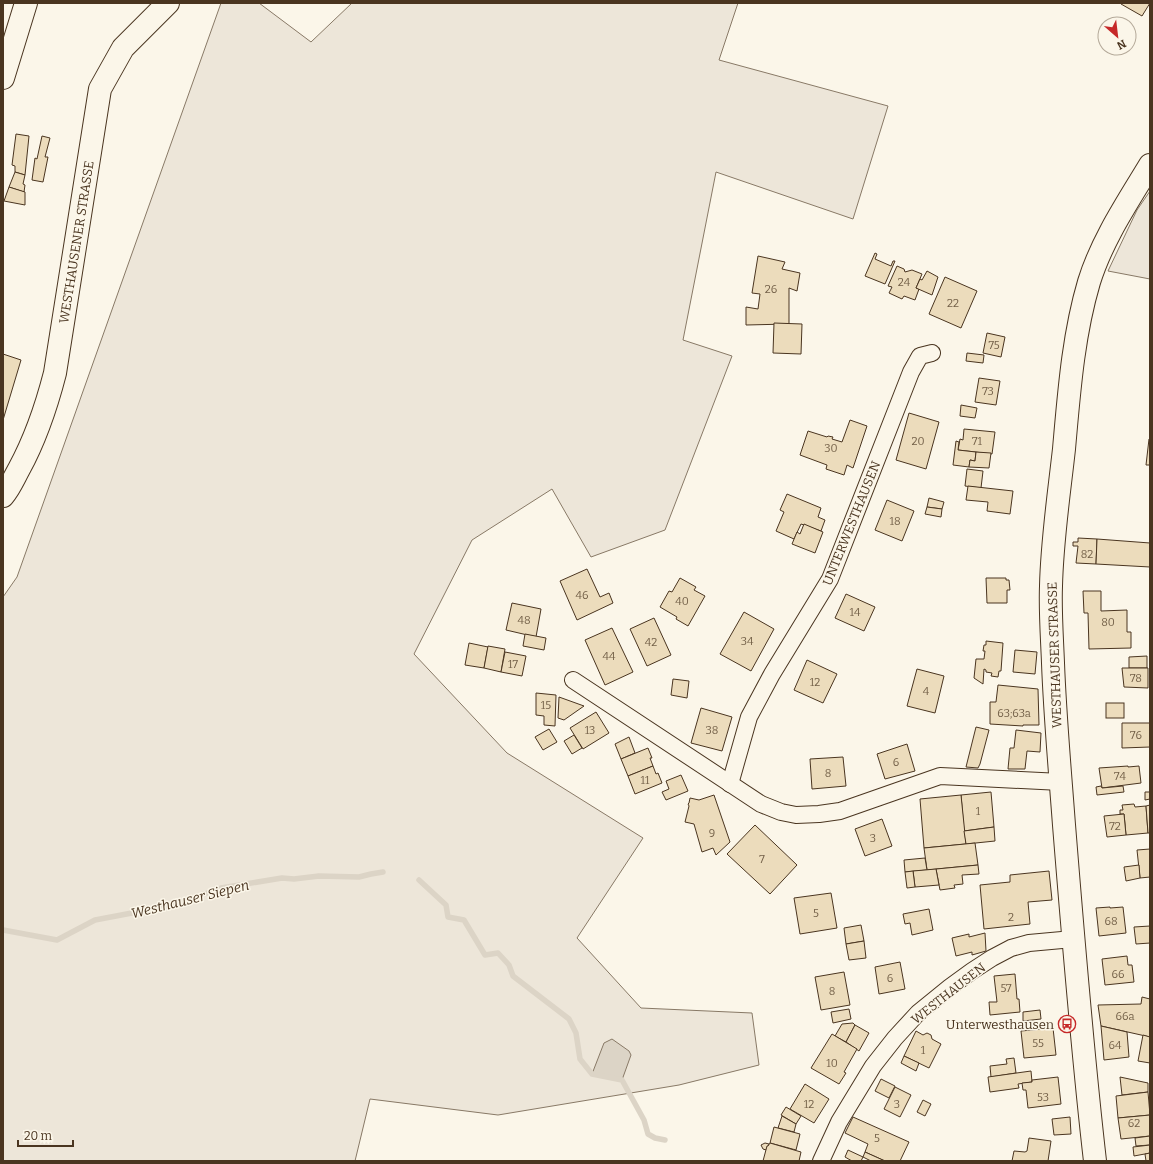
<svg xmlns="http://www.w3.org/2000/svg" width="1153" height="1164" font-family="Bitter,serif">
<rect width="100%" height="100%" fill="#fbf6e9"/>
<g fill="#ede6d9" stroke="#887966">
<polygon points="221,3 259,3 311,42 352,3 738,3 719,60 888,106 853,219 716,172 683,340 732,356 665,530 591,557 552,489 472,540 414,654 507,753 643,838 577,938 641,1008 752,1013 759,1065 679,1085 498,1115 370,1099 355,1161 3,1161 3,597 17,577"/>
<polygon points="1150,191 1150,279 1108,271 1137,210"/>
</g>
<polygon fill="#dcd4c6" stroke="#887966" points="612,1039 629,1051 631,1055 622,1080 592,1074 604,1043"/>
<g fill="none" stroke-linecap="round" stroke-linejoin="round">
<g stroke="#dcd4c6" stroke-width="5.5">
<polyline points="419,880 446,905 448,917 464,920 485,955 498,953 509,965 513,976 569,1019 576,1033 580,1059 592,1074 622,1080 644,1120 648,1134 655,1138 665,1140"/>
<polyline points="3,930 57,940 95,920 174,905 221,888 282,878 294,879 319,876 359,877 371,874 383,872"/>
</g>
</g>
<g fill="#ecdcbc" stroke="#4a3520">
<polygon points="1122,3 1150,3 1142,16 1121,4"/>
<polygon points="16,134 29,136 25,175 15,172 15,166 12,165"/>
<polygon points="42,136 50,138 45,157 48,157 43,182 32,180 35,158 37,159"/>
<polygon points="15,172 25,175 23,184 25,185 24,192 9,187"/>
<polygon points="9,187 25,192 25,205 4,201"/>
<polygon points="875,253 877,254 875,259 891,266 893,261 895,261 885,284 865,276"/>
<polygon points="758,256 785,262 782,269 800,273 797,291 789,288 789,324 746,325 746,307 758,309 760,294 752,293"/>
<polygon points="897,266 904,269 905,272 912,270 922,274 916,288 919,289 915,300 904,296 902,299 889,293 892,287 888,286"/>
<polygon points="927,271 938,277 932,295 916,288 920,279 922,280"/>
<polygon points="945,277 977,291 961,328 929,314"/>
<polygon points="774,323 802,324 801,354 773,353"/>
<polygon points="987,333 1005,337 1001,357 983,353"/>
<polygon points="967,353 984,355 983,363 966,361"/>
<polygon points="3,354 21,360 3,420"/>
<polygon points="979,378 1000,381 996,405 975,402"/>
<polygon points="961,405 977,408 975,418 960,416"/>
<polygon points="909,413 939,422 926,469 896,460"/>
<polygon points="850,420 867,426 853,468 847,465 844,475 826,469 827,465 800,455 808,431 827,437 828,436 833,437 832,439 842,442"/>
<polygon points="964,429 995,432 992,454 958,450 960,439 963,440"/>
<polygon points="1149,439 1150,439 1150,465 1146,465"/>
<polygon points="956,441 959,442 958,450 976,452 975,461 970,460 969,467 953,465"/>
<polygon points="976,452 991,453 989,468 969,467 970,460 975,461"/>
<polygon points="967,469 983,471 981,488 965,486"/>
<polygon points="968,486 1013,491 1010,514 987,511 988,502 966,500"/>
<polygon points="787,494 821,508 818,517 825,520 821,531 801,524 794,539 776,531 784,512 780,510"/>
<polygon points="929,498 944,502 942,509 927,507"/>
<polygon points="887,500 914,511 902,541 875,530"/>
<polygon points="927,507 942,509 941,517 925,514"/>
<polygon points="804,524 823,532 815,553 792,544 797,532 800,534"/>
<polygon points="1078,538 1097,539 1096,564 1076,563 1078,546 1073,546 1073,542 1078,542"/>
<polygon points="1097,539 1150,543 1150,567 1096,564"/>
<polygon points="587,569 600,597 609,593 613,603 577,620 560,581"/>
<polygon points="680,578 696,587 694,590 705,596 688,626 676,619 677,617 660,607 669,591 672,592"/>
<polygon points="986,578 1006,578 1006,580 1009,580 1010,590 1007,590 1007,603 987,603"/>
<polygon points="1083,591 1101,591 1101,611 1127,610 1127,632 1131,632 1131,648 1089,649 1088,613 1084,613"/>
<polygon points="846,594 875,607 864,631 835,618"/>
<polygon points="512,603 541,609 536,637 506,630"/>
<polygon points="744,612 774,629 751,671 720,654"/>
<polygon points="654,618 671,655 647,666 630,629"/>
<polygon points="612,628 633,672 605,685 585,640"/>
<polygon points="525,634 546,638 544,650 523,646"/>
<polygon points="986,641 1003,643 1001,671 999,671 998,677 991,676 992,673 986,672 986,670 984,669 983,684 974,678 976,659 984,659 985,651 983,651 984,645 986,645"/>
<polygon points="469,643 488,647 484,668 465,665"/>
<polygon points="488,646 505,649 501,672 484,668"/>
<polygon points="1015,650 1037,652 1035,674 1013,672"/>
<polygon points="505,652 526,656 522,676 501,672"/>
<polygon points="1147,656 1147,668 1129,668 1129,657"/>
<polygon points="807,660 837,674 823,703 794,690"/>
<polygon points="1122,668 1148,668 1148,688 1124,687"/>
<polygon points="917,669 944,676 935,713 907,706"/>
<polygon points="673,679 689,681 687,698 671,695"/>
<polygon points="998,685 1038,689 1039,725 1023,725 1023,726 990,724 990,702 996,702"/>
<polygon points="536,693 556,695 555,726 544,725 544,716 536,715"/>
<polygon points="559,697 584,706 564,720 558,718"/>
<rect x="1106" y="703" width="18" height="15"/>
<polygon points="701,708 732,717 722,751 691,743"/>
<polygon points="596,712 609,733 583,749 570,728"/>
<polygon points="1122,723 1150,723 1150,747 1122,748"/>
<polygon points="976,727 989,730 980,764 978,768 966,767"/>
<polygon points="549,729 557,742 543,750 535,737"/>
<polygon points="1016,730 1041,733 1040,752 1027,751 1025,769 1008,769 1010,748 1014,748"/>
<polygon points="574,735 582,748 572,754 564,741"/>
<polygon points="629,737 635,753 621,759 615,744"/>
<polygon points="907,744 915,771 885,779 877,754"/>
<polygon points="648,748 652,758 650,758 653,766 628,776 621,759"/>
<polygon points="843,757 846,786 812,789 810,759"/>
<polygon points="653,766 656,774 658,773 662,783 635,794 628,776"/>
<polygon points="1128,766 1128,767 1139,766 1141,783 1102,788 1099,768"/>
<polygon points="681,775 688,791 666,800 662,792 669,789 666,781"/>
<polygon points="1101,786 1102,788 1123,786 1124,792 1097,795 1096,787"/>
<polygon points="991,792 994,827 964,831 961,795"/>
<polygon points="1145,792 1150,792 1150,799 1145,800"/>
<polygon points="714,795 730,842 716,855 713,848 702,852 694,824 685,822 689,806 688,804 689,803 690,798 699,800"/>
<polygon points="961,795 966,844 924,848 920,799"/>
<polygon points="1134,804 1135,807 1146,806 1148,833 1126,835 1124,814 1120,814 1120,810 1123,810 1122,805"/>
<polygon points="1150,805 1150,833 1148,833 1146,806"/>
<polygon points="1124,814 1126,835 1107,837 1104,816"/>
<polygon points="882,819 892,846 865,856 855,829"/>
<polygon points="755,825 797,865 770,894 727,854"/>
<polygon points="994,827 995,841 966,844 964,831"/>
<polygon points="975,843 978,865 927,870 924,848"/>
<polygon points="1150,849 1150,877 1140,878 1137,850"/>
<polygon points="925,858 927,870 905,872 904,860"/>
<polygon points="978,865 979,874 962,875 963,884 954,885 955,888 940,890 936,869"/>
<polygon points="1139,865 1140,878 1126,881 1124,867"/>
<polygon points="936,869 939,885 915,887 913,871"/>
<polygon points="913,871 915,887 907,888 905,872"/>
<polygon points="1049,871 1052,900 1028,902 1030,924 984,929 980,885 1010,882 1010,875"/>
<polygon points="831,893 837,928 800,934 794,898"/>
<polygon points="1110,907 1110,908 1123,907 1126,933 1099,936 1096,908"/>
<polygon points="929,909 933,930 912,935 910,923 905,924 903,914"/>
<polygon points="861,925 864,941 846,944 844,928"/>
<polygon points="1150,926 1150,943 1136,944 1134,927"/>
<polygon points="985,933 986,951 972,955 972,952 956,956 952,938 969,934 969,937"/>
<polygon points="864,941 866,958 849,960 846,944"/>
<polygon points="1127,956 1128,965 1132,965 1134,982 1105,985 1102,959"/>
<polygon points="900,962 905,989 879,994 875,967"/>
<polygon points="844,972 850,1005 821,1010 815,977"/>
<polygon points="1015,974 1017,999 1019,999 1020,1012 990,1015 989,1002 997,1002 994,976"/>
<polygon points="1142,997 1150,999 1150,1037 1101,1026 1098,1005 1141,1004"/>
<polygon points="849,1009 851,1019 833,1023 831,1012"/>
<polygon points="1040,1010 1041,1019 1023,1021 1023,1012"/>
<polygon points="853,1023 855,1025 846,1042 835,1036 842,1024"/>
<polygon points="855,1025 869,1033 859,1051 846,1042"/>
<polygon points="1101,1026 1127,1032 1129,1057 1104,1060"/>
<polygon points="1053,1028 1056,1055 1024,1058 1021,1031"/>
<polygon points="916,1031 923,1035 927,1033 931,1035 932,1039 941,1044 929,1068 904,1056"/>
<polygon points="832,1034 857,1049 844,1072 846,1073 839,1084 811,1068"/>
<polygon points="1143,1035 1150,1037 1150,1063 1138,1061"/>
<polygon points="904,1056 919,1063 916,1071 901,1063"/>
<polygon points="1014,1058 1016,1073 991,1077 990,1066 1007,1064 1006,1059"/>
<polygon points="1031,1071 1032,1082 1018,1084 1019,1088 990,1092 988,1077"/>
<polygon points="1058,1077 1061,1104 1028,1108 1026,1090 1023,1090 1022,1083 1032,1082 1032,1080"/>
<polygon points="1120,1077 1148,1083 1148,1092 1122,1095"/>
<polygon points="881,1079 895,1086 889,1098 875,1091"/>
<polygon points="805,1084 829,1099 814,1123 790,1109"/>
<polygon points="895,1087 911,1095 900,1117 884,1109"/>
<polygon points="1148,1092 1150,1115 1118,1118 1116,1096"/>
<polygon points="923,1100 931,1104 925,1116 917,1112"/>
<polygon points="786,1107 801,1116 796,1124 781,1115"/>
<polygon points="1150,1115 1150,1136 1121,1139 1118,1118"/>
<polygon points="782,1116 796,1124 794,1132 778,1128"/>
<polygon points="853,1117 909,1142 900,1161 885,1161 865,1152 868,1144 845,1133"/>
<polygon points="1070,1117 1071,1134 1054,1135 1052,1119"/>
<polygon points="774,1127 800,1134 796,1150 770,1143"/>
<polygon points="1150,1136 1150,1145 1136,1146 1135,1138"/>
<polygon points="1029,1138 1051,1141 1048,1161 1012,1161 1014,1151 1025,1152 1027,1151"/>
<polygon points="765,1143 769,1144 766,1150 763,1149 761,1145"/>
<polygon points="770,1143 801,1152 799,1161 763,1161 767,1146 768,1146"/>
<polygon points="1150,1145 1150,1153 1134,1156 1133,1147"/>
<polygon points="848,1150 863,1157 861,1161 852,1161 845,1157"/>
<polygon points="865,1152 885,1161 871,1161 863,1157"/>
<polygon points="1150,1153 1150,1161 1146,1161 1145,1154"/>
</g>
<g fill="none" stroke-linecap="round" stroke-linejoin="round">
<defs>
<g id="minor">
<polyline points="573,680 761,804 781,812 796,815 819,814 840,811 940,776 1061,782"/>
<polyline points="730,784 749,717 772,674 830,579 911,372 920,356 932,353"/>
<polyline points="821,1161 839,1122 873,1066 895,1038 918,1013 950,987 972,971 992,958 1011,948 1029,943 1073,939"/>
</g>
<g id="secondary">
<polyline points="3,78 26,3"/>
<path d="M3,496C10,488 14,478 19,469C36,438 46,408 55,373L100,89L123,48L168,3"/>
<path d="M1095,1161C1082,1049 1073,937 1064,825C1060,771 1055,717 1053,663C1052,637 1050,611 1051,586C1052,540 1059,494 1064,449C1069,393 1073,336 1089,282C1102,240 1127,203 1150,165"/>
</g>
</defs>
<use href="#minor" stroke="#4a3520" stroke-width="18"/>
<use href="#secondary" stroke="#4a3520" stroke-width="24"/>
<use href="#minor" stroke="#fbf6e9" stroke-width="16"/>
<use href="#secondary" stroke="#fbf6e9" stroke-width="22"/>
</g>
<defs>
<symbol id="bus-ring" viewBox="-11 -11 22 22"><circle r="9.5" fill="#fbf6e9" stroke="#c62828" stroke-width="1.5"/><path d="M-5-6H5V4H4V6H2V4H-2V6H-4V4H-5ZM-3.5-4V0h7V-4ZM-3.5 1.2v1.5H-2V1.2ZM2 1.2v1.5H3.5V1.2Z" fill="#c62828"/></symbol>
</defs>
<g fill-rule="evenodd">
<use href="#bus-ring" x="1057" y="1014" width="20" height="20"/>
</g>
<g text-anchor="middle" stroke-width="3" stroke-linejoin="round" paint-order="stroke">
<g font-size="11" fill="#725f47">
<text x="904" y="286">24</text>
<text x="771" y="293">26</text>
<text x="953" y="307">22</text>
<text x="994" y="349">75</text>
<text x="988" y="395">73</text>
<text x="918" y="445">20</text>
<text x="977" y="445">71</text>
<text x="831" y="452">30</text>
<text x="895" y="525">18</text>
<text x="1087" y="558">82</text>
<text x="582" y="599">46</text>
<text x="682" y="605">40</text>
<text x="855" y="616">14</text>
<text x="524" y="624">48</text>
<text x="1108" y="626">80</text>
<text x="747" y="645">34</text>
<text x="651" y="646">42</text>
<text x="609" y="660">44</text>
<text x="513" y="668">17</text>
<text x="1136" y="682">78</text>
<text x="815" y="686">12</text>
<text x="926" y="695">4</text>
<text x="546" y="709">15</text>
<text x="1014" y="717">63;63a</text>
<text x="590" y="734">13</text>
<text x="712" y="734">38</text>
<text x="1136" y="739">76</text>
<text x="896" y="766">6</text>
<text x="828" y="777">8</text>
<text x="1120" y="780">74</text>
<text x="645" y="784">11</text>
<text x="978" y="815">1</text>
<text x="1115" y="830">72</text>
<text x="712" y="837">9</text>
<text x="873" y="842">3</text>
<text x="762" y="863">7</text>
<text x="816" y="917">5</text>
<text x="1011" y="921">2</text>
<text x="1111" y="925">68</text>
<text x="1118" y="978">66</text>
<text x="890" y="982">6</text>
<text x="1006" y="992">57</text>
<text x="832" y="995">8</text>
<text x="1125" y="1020">66a</text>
<text x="1038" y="1047">55</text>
<text x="1115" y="1049">64</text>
<text x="923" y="1054">1</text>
<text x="832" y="1067">10</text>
<text x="1043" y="1101">53</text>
<text x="809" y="1108">12</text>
<text x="897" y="1108">3</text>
<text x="1134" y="1127">62</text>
<text x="877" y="1142">5</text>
</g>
<g font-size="13" fill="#4a3520" stroke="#fbf6e9">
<text transform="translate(76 242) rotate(-81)" y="5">WESTHAUSENER STRASSE</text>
<text transform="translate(851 523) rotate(-68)" y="5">UNTERWESTHAUSEN</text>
<text transform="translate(1054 655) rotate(-92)" y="5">WESTHAUSER STRASSE</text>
<text transform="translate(948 993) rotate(-38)" y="5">WESTHAUSEN</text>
</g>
<g font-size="13" fill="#4a3520" stroke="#fbf6e9" text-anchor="end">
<text x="1054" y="1029">Unterwesthausen</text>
</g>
<g font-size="14" font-style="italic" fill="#4a3520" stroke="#fbf6e9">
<text transform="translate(190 899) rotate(-14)" y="5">Westhauser Siepen</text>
</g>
</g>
<rect width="1153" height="1164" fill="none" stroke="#4a3520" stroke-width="8"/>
<g transform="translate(1117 36) rotate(152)"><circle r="19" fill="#fbf6e9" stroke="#b4a999"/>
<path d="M0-3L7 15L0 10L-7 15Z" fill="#c62828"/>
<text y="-6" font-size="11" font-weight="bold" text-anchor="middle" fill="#4a3520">N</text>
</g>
<path d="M18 1140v6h55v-6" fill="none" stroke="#4a3520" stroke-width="2"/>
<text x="24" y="1140" font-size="12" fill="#4a3520" stroke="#fbf6e9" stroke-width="3" paint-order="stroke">20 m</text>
</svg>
